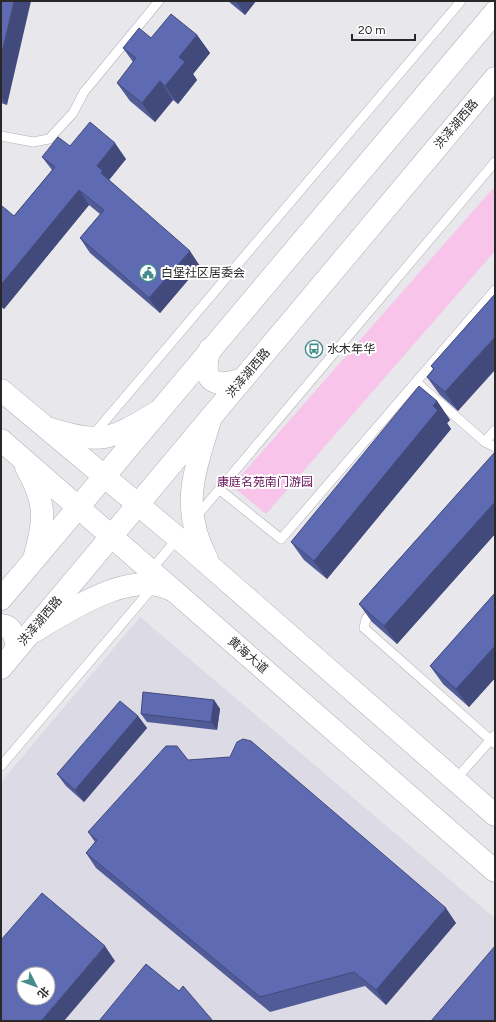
<svg xmlns="http://www.w3.org/2000/svg" width="496" height="1022" font-family="Figtree,'Noto Sans SC',sans-serif">
<rect width="100%" height="100%" fill="#e8e7eb"/>
<path fill="#dcdae5" fill-rule="evenodd" d="M140,617L495,918V1021H1V782ZM24,974H48V998H24Z"/>
<polygon fill="#f8c4ea" points="495,186 495,251 266,514 232,486"/>
<g fill="none" stroke-linecap="round" stroke-linejoin="round">
<defs>
<g id="lane">
<polyline points="1,136 33,142 49,139 73,113 84,92 159,1"/>
<polyline points="416,382 485,442 495,447"/>
<polyline points="93,435 461,1"/>
<polyline points="485,442 495,430"/>
<polyline points="219,489 281,539 495,290"/>
<polyline points="196,517 495,162"/>
<polyline points="151,570 178,538"/>
<polyline points="375,608 366,619 364,628 495,744"/>
<polyline points="1,766 153,587"/>
<polyline points="455,780 495,735"/>
</g>
<g id="secondary">
<polyline points="1,390 178,538 495,815"/>
<path d="M51,429C103,445 112,439 157,412"/>
<polyline points="1,440 495,871"/>
<path d="M26,467C47,504 45,519 34,559"/>
<path d="M207,559C179,506 195,471 211,417"/>
<path d="M31,633C68,612 129,568 172,590"/>
</g>
<g id="primary">
<path d="M210,349C206,361 202,382 221,383C227,384 235,381 241,380"/>
<polyline points="1,599 495,12"/>
<path d="M1,625C13,626 16,639 17,649"/>
<polyline points="1,668 495,78"/>
</g>
</defs>
<use href="#lane" stroke="#b1b0b4" stroke-width="10"/>
<use href="#secondary" stroke="#b1b0b4" stroke-width="23"/>
<use href="#primary" stroke="#b1b0b4" stroke-width="23"/>
<use href="#lane" stroke="#fff" stroke-width="9"/>
<use href="#secondary" stroke="#fff" stroke-width="22"/>
<use href="#primary" stroke="#fff" stroke-width="22"/>
</g>
<g fill="#515b98">
<polygon points="1,1 7,105 1,103"/>
<polygon points="228,1 256,1 245,15"/>
<polygon points="197,35 210,53 193,74 197,80 178,104 173,100 155,122 130,101 117,83 133,62 123,48 151,38"/>
<polygon points="70,146 126,159 109,180 200,266 160,313 90,253 80,238 100,214 89,205 4,309 1,307 1,207 14,216 52,170 42,157"/>
<polygon points="495,294 458,411 440,395 427,377 433,369 431,366"/>
<polygon points="437,401 450,420 447,423 451,429 327,579 304,560 291,542"/>
<polygon points="495,452 495,534 397,644 372,622 359,604"/>
<polygon points="495,593 495,678 469,707 443,684 430,666"/>
<polygon points="214,700 220,709 217,730 147,722 141,714"/>
<polygon points="138,716 147,728 84,802 66,786 57,774"/>
<polygon points="188,760 456,923 386,1005 365,986 270,1012 96,868 86,853 95,842 88,832"/>
</g>
<g fill="#424a7c">
<polygon points="14,1 31,1 7,105 1,96 1,57"/>
<polygon points="236,1 256,1 245,15"/>
<polygon points="197,35 210,53 193,74 197,80 178,104 165,86 179,57"/>
<polygon points="160,81 173,100 155,122 142,103"/>
<polygon points="115,143 126,159 109,180 113,186 101,173 97,166"/>
<polygon points="79,190 89,205 4,309 1,305 1,285"/>
<polygon points="190,251 200,266 160,313 149,298"/>
<polygon points="495,337 495,370 458,411 445,392"/>
<polygon points="437,401 450,420 447,423 451,429 327,579 314,561"/>
<polygon points="495,502 495,534 397,644 384,626"/>
<polygon points="495,646 495,678 469,707 456,689"/>
<polygon points="214,700 220,709 217,730 211,722"/>
<polygon points="138,716 147,728 84,802 75,790"/>
<polygon points="446,908 456,923 386,1005 376,990"/>
<polygon points="105,946 115,961 64,1021 41,1021"/>
</g>
<g fill="#5e6ab1" stroke="#424a7c" fill-rule="evenodd">
<polygon points="1,1 14,1 1,57"/>
<polygon points="171,14 197,35 179,57 185,62 165,86 160,81 142,103 117,83 136,58 123,48 139,28 151,38"/>
<polygon points="90,122 115,143 97,166 103,171 101,173 190,251 149,298 80,238 104,210 79,190 1,285 1,207 2,206 14,216 55,167 42,157 58,137 70,146"/>
<polygon points="495,294 495,337 445,392 427,377 434,369 431,366"/>
<polygon points="419,386 437,401 433,406 438,410 314,561 291,542"/>
<polygon points="495,452 495,502 384,626 359,604"/>
<polygon points="495,593 495,646 456,689 430,666"/>
<polygon points="143,692 214,700 211,722 141,714"/>
<polygon points="120,701 138,716 75,790 57,774"/>
<polygon points="243,739 251,741 446,908 376,990 354,972 260,997 86,853 97,840 88,832 166,746 177,746 188,760 230,757 237,742"/>
<path d="M42,893L105,946L41,1021H1V940ZM24,974H48V998H24Z"/>
<polygon points="495,946 495,1021 431,1021"/>
<polygon points="146,964 179,991 183,986 213,1021 157,1021 156,1020 156,1021 99,1021"/>
</g>
<defs>
<symbol id="civic-ring" viewBox="-11 -11 22 22"><circle r="9.5" fill="#fff" stroke="#448c8b" stroke-width="1.5"/><path d="M-.6-6.5H3V-4.5H.6V-3L4-1V1h2V6H-6V1h2V-1L-.6-3ZM-1.2 2.5V6h2.4V2.5Z" fill="#448c8b"/></symbol>
<symbol id="bus-ring" viewBox="-11 -11 22 22"><circle r="9.5" fill="#fff" stroke="#448c8b" stroke-width="1.5"/><path d="M-5-6H5V4H4V6H2V4H-2V6H-4V4H-5ZM-3.5-4V0h7V-4ZM-3.5 1.2v1.5H-2V1.2ZM2 1.2v1.5H3.5V1.2Z" fill="#448c8b"/></symbol>
</defs>
<g fill-rule="evenodd">
<use href="#civic-ring" x="138" y="263" width="20" height="20"/>
<use href="#bus-ring" x="304" y="339" width="20" height="20"/>
</g>
<g text-anchor="middle" stroke-width="4" stroke-linejoin="round" paint-order="stroke">
<g font-size="12" fill="#282829" stroke="#fff">
<text transform="translate(456 124) rotate(-50)" y="4">洪泽湖西路</text>
<text transform="translate(248 373) rotate(-50)" y="4">洪泽湖西路</text>
<text transform="translate(40 621) rotate(-50)" y="4">洪泽湖西路</text>
<text transform="translate(248 655) rotate(41)" y="4">黄海大道</text>
</g>
<g font-size="12" fill="#282829" stroke="#fff" text-anchor="start">
<text x="161" y="277">白堡社区居委会</text>
<text x="327" y="353">水木年华</text>
</g>
<g font-size="12" fill="#67135a" stroke="#fff">
<text x="265" y="486">康庭名苑南门游园</text>
</g>
</g>
<rect width="496" height="1022" fill="none" stroke="#282829" stroke-width="4"/>
<g transform="translate(36 986) rotate(132)"><circle r="19" fill="#ffffff" stroke="#a9a9a9"/>
<path d="M0-3L7 15L0 10L-7 15Z" fill="#448c8b"/>
<text y="-6" font-size="11" font-weight="bold" text-anchor="middle" fill="#282829">北</text>
</g>
<path d="M352 34v6h63v-6" fill="none" stroke="#282829" stroke-width="2"/>
<text x="358" y="34" font-size="12" fill="#282829" stroke="#ffffff" stroke-width="3" paint-order="stroke">20 m</text>
</svg>
